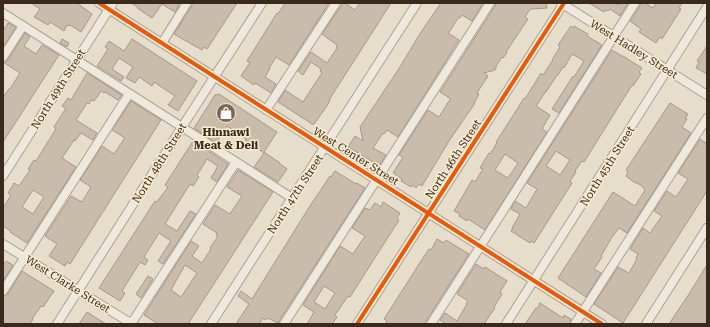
<svg xmlns="http://www.w3.org/2000/svg" width="710" height="327" font-family="'Roboto Serif',serif">
<rect width="100%" height="100%" fill="#e6decb"/>
<g fill="#cabcab" stroke="#a6998a" fill-rule="evenodd">
<polygon points="31,3 77,3 92,14 81,32 70,25 69,26 67,25 64,31 50,22 48,25 34,17 40,9"/>
<polygon points="131,3 176,3 179,5 175,12 162,4 152,18 137,8 138,7"/>
<polygon points="192,3 237,3 207,49 204,47 202,50 174,34 192,6"/>
<polygon points="285,3 329,3 289,65 276,57 269,68 270,68 265,77 276,84 271,93 255,83 254,85 241,76 250,62 247,61 277,13 278,14"/>
<polygon points="341,3 345,3 355,10 360,3 391,3 329,100 330,100 327,106 314,124 312,124 278,102 285,90 303,102 314,85 322,73 320,71 321,69 311,62 303,75 298,71 311,52 327,63 337,48 336,47 337,45 322,34 341,6"/>
<polygon points="441,3 483,3 472,21 462,15 460,18 459,17 449,32 448,33 459,40 398,137 387,130 384,134 383,133 373,148 386,155 379,166 348,147 355,136 363,141 360,127 400,67 421,32"/>
<polygon points="495,3 546,3 547,8 530,9 525,17 528,19 506,52 507,53 503,58 502,57 496,66 496,68 495,70 484,73 488,76 477,93 479,94 474,103 475,103 449,141 422,186 419,184 416,188 412,185 411,187 401,181 402,179 393,173 403,157 399,155 428,110 439,117 449,101 451,99 440,92 495,6"/>
<polygon points="589,3 615,3 619,5 620,3 628,3 620,16 610,9 608,11 605,10 604,12"/>
<polygon points="640,3 645,3 653,8 656,3 682,3 679,8 681,9 662,39 660,37 656,43 639,32 641,29 630,21 640,6"/>
<polygon points="8,23 16,27 3,47 3,31"/>
<path d="M571,26L573,28L574,26L579,29L588,34L587,36L602,45L559,113L552,109L573,76L574,77L584,61L572,54L564,68L563,67L558,75H557L546,92V91L536,106L550,115L542,129L547,132L485,230L468,219L467,221L459,216L460,214L454,211L472,180L475,182L483,169L480,168L489,153L490,154L497,143L496,142L516,111L524,98L525,99L541,73L543,75L553,60H552L560,47L558,45ZM505,154L518,163L508,178L495,170Z"/>
<polygon points="25,33 30,37 24,46 36,54 42,45 59,55 3,142 3,97 9,89 10,89 20,73 3,62 8,60"/>
<polygon points="62,39 69,43 67,47 60,43"/>
<polygon points="132,39 197,81 178,111 168,105 175,96 154,82 152,86 139,77 135,83 126,78 133,67 119,58 112,69 124,77 121,81 97,66 108,49 105,47 109,41 124,51"/>
<polygon points="707,46 707,74 696,68 699,62 697,61"/>
<path d="M612,50L622,56H623L642,68L639,72L641,74L633,86L632,85L584,162L582,161L575,171L576,172L570,181L572,183L534,243L531,241L530,243L511,231L513,228H512L520,214L511,209L515,201L526,208L537,189L527,183ZM556,151L570,160L560,175L546,166Z"/>
<path d="M87,73L122,95L118,100L105,92L104,93L101,91L94,101L91,100L89,104L87,103L76,120L97,133L93,140L81,133L75,141L74,140L62,158L76,167L27,243L10,232L11,231L3,226V208L11,195L8,193L14,183L19,186L30,170L28,169L34,160L36,161L56,129L54,127L66,108L62,106L68,98L71,100ZM33,190L44,197L33,214L22,207Z"/>
<polygon points="219,94 277,132 264,152 280,163 280,164 287,169 278,182 254,167 264,153 245,140 246,139 227,126 216,143 194,128 215,95"/>
<polygon points="131,101 161,120 70,264 67,262 65,266 49,256 57,244 45,236 71,196 82,202 91,187 80,180 102,146 114,154 124,139 125,138 112,130"/>
<polygon points="670,103 688,114 685,119 687,119 682,127 691,133 627,233 619,228 612,237 601,256 602,257 594,269 601,273 586,297 558,278 613,192 635,206 645,190 642,186 635,182 635,183 626,176 628,172 626,170"/>
<polygon points="700,139 707,144 707,191 623,323 594,304 618,267 629,273 637,259 636,258 638,254 630,249 643,228 650,233 662,216 654,211 667,191 676,197 688,179 678,173"/>
<polygon points="193,141 228,164 217,182 211,178 218,166 207,159 197,175 199,177 193,186 190,184 165,224 177,231 190,211 196,214 163,264 158,261 171,241 159,233 144,257 148,260 145,265 140,262 122,291 125,293 120,301 99,288 155,201 157,202 168,187 165,185"/>
<path d="M238,170L273,192L188,324H158L144,315L191,241L199,246L192,256L202,263L211,249L210,248L218,236L216,235L217,233L203,224L215,205L230,214L242,196L227,187ZM185,265L197,273L181,297L171,290Z"/>
<polygon points="335,171 356,184 357,183 365,188 279,321 279,324 268,318 266,320 263,318 259,324 236,324 249,304 238,296 241,291 252,299 308,209 330,176 331,177"/>
<path d="M383,202L400,213L397,218L399,220L350,297L348,296L335,315L337,317L332,324H307L314,312L303,305L340,246L353,254L365,236L352,228L365,208L370,210L375,203L381,207ZM324,286L335,293L325,309L314,302Z"/>
<polygon points="437,239 444,243 446,240 469,254 424,324 385,324 387,321 384,319 421,261 429,249 431,250"/>
<polygon points="6,261 13,265 3,281 3,267"/>
<polygon points="476,264 484,269 485,267 507,281 500,292 502,294 494,307 495,308 484,324 446,324 440,320 445,313 457,321 467,304 466,304 468,301 457,294"/>
<polygon points="707,265 707,324 669,324 689,294"/>
<polygon points="22,271 54,291 43,307 41,306 32,319 33,319 30,324 3,324 3,296 8,294"/>
<polygon points="148,276 153,279 141,298 136,294"/>
<polygon points="540,303 563,318 564,315 571,319 570,324 525,324 536,308 537,309"/>
<polygon points="87,312 106,324 79,324"/>
</g>
<g fill="none" stroke-linecap="round" stroke-linejoin="round">
<defs>
<g id="minor">
<polyline points="99,3 602,324"/>
<polyline points="561,3 707,95"/>
<polyline points="3,13 182,127 292,198"/>
<polyline points="162,43 187,3"/>
<polyline points="3,57 23,26"/>
<polyline points="266,110 336,3"/>
<polyline points="3,176 113,3"/>
<polyline points="3,244 132,324"/>
<polyline points="3,291 129,94"/>
<polyline points="57,324 182,127 262,3"/>
<polyline points="131,324 236,162"/>
<polyline points="211,324 417,3"/>
<polyline points="284,324 490,3"/>
<polyline points="357,324 564,3"/>
<polyline points="431,324 635,3"/>
<polyline points="506,324 707,7"/>
<polyline points="575,324 707,118"/>
<polyline points="646,324 707,228"/>
</g>
</defs>
<use href="#minor" stroke="#aba295" stroke-width="10"/>
<use href="#minor" stroke="#eee8dd" stroke-width="8"/>
<defs>
<g id="cycleway">
<polyline points="99,3 602,324"/>
<polyline points="357,324 564,3"/>
</g>
</defs>
<use href="#cycleway" stroke="#f9ecd0" stroke-width="6"/>
<use href="#cycleway" stroke="#e8590c" stroke-width="4"/>
</g>
<defs>
<symbol id="shop-disc" viewBox="-11 -11 22 22"><circle r="9.5" fill="#766959" stroke="#f9ecd0"/><path d="M-5-2.5h2.3a2.7 3.5 0 0 1 5.4 0H5L5.5 6h-11ZM-1.5-2.5h3a1.5 2.3 0 0 0-3 0Z" fill="#fff"/></symbol>
</defs>
<g fill-rule="evenodd">
<use href="#shop-disc" x="215" y="102" width="22" height="22"/>
</g>
<g text-anchor="middle" stroke-width="3" stroke-linejoin="round" paint-order="stroke">
<g font-size="11" fill="#3a2a1c" stroke="#f9ecd0">
<text transform="translate(634 49) rotate(32)" y="4">West Hadley Street</text>
<text transform="translate(58 89) rotate(-58)" y="4">North 49th Street</text>
<text transform="translate(356 156) rotate(32)" y="4">West Center Street</text>
<text transform="translate(453 159) rotate(-57)" y="4">North 46th Street</text>
<text transform="translate(159 163) rotate(-58)" y="4">North 48th Street</text>
<text transform="translate(607 166) rotate(-58)" y="4">North 45th Street</text>
<text transform="translate(295 194) rotate(-57)" y="4">North 47th Street</text>
<text transform="translate(68 284) rotate(32)" y="4">West Clarke Street</text>
</g>
<g font-size="11" font-weight="bold" fill="#3a2a1c" stroke="#f9ecd0">
<text x="226" y="136">Hinnawi<tspan x="226" dy="13">Meat &amp; Deli</tspan></text>
</g>
</g>
<rect width="710" height="327" fill="none" stroke="#3a2a1c" stroke-width="8"/>
</svg>
